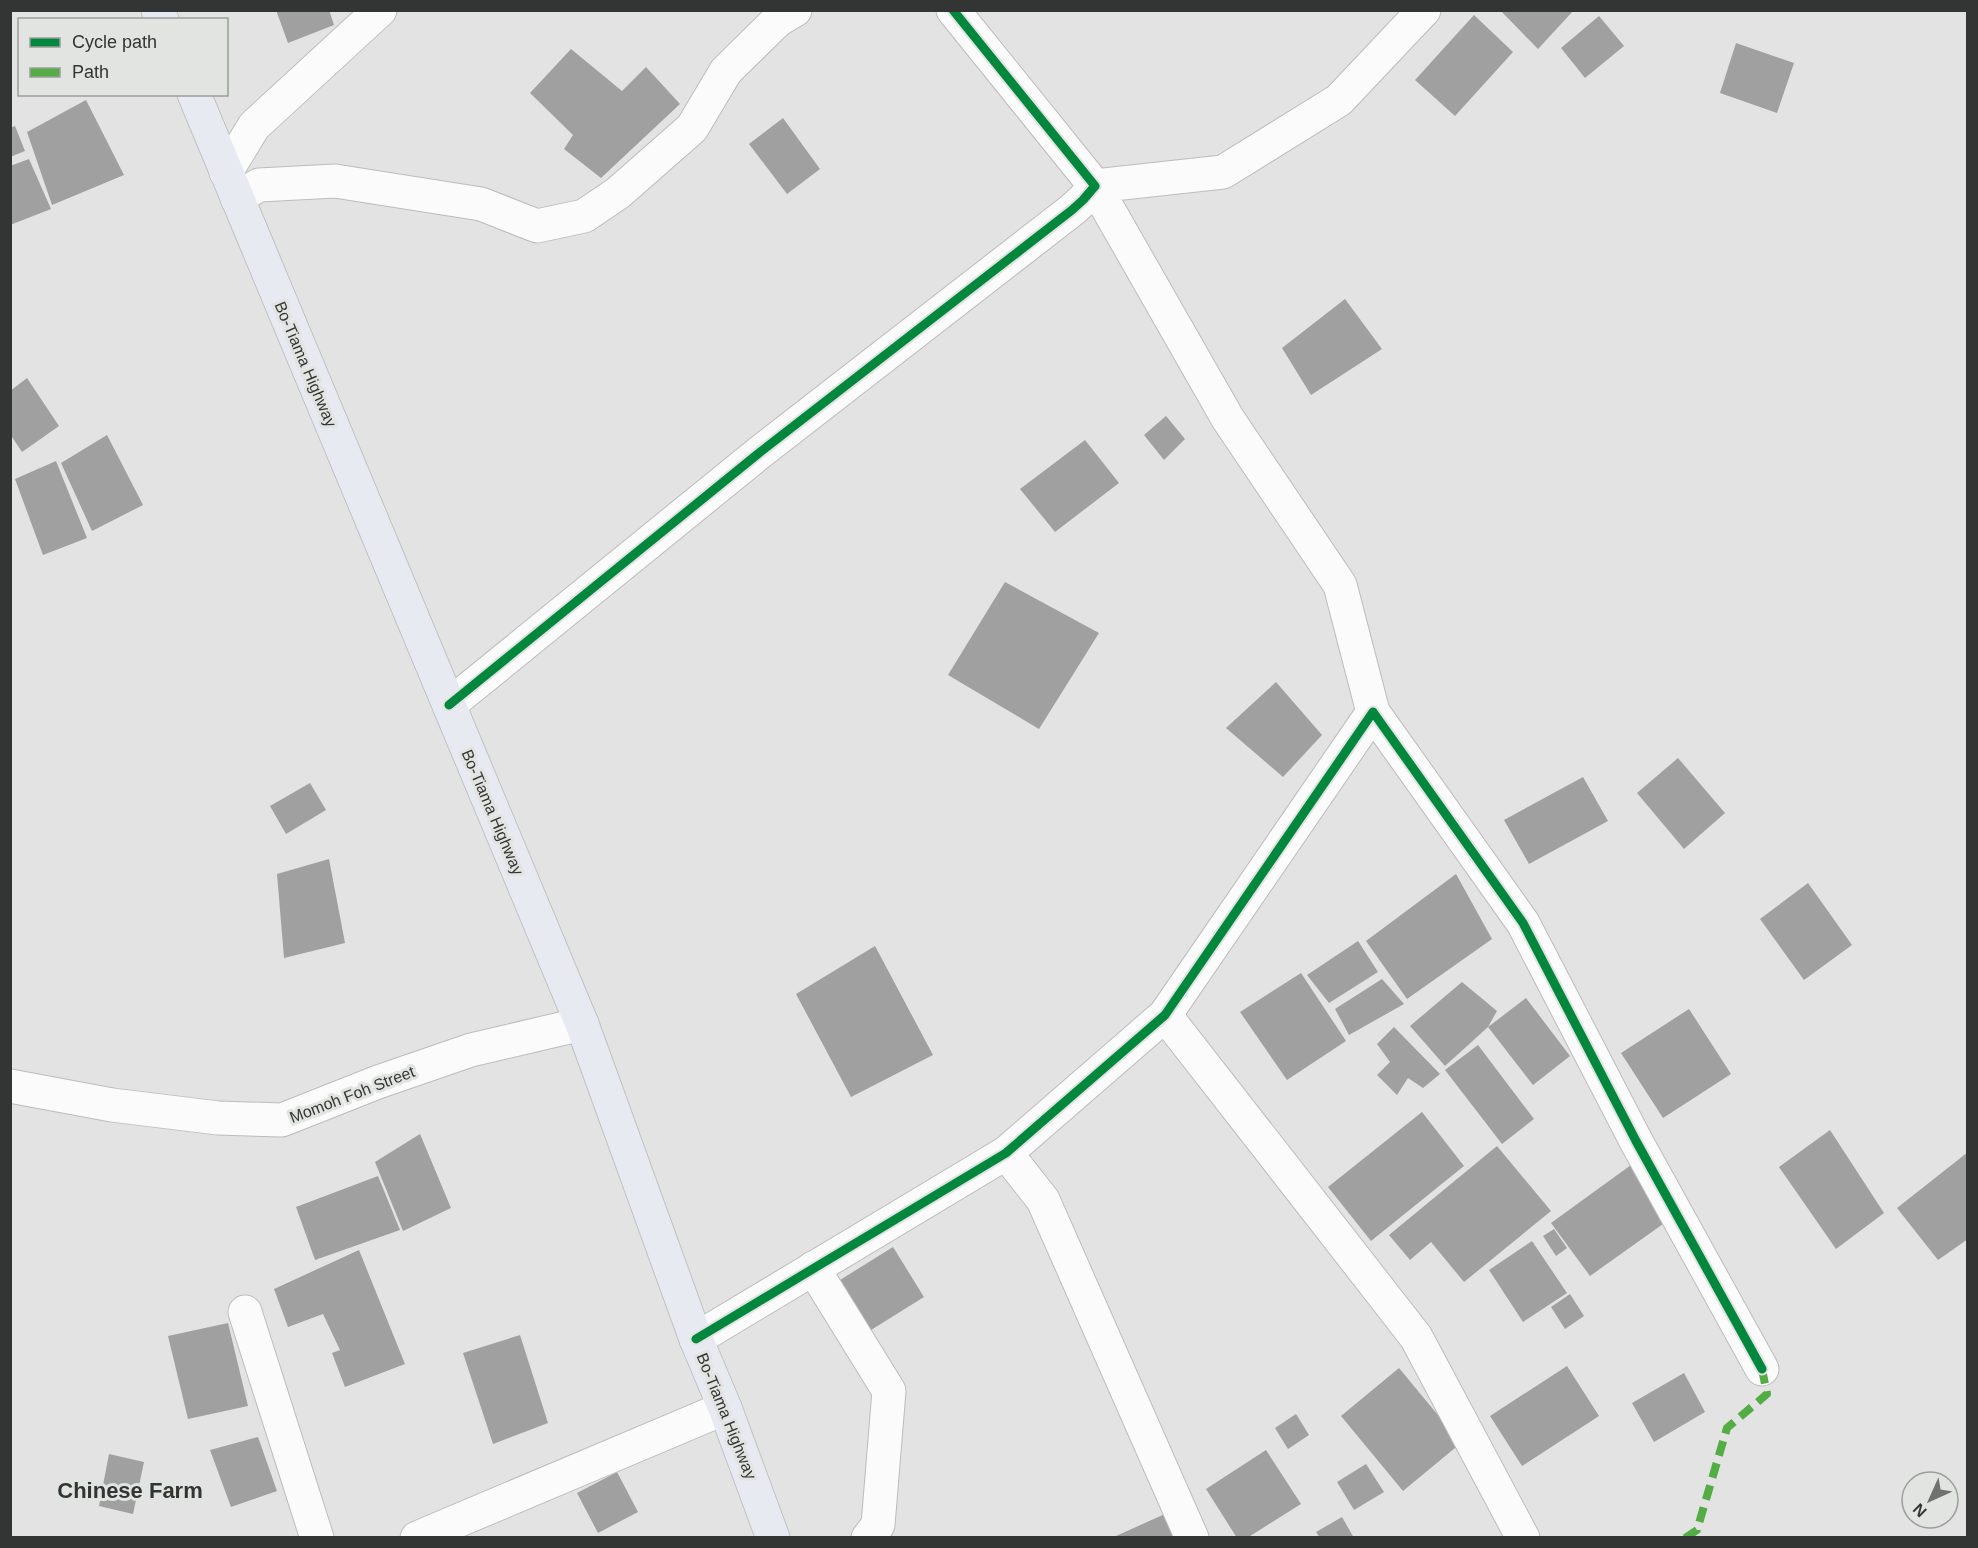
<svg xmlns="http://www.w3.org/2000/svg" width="1978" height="1548" font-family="Arial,sans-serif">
<rect width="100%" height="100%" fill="#e3e3e3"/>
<g fill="#a0a0a0">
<polygon points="276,10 329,10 334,25 288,43"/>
<polygon points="1500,10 1574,10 1538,49"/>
<polygon points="1474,15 1513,52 1455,116 1415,80"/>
<polygon points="1599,16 1624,46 1585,78 1561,48"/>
<polygon points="1736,43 1794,63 1777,113 1720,93"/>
<polygon points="571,49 622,91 646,67 680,104 601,178 564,149 573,135 530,93"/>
<polygon points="86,100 124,175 52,205 27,132"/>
<polygon points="783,118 820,169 787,194 749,144"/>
<polygon points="15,126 25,151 10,157 10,128"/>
<polygon points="29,159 51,209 10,225 10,166"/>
<polygon points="1345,299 1382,349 1311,395 1282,348"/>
<polygon points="27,378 59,426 22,452 10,434 10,391"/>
<polygon points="1166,416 1185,439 1164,460 1144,435"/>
<polygon points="107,435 143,505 92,531 61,463"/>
<polygon points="1085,440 1119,483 1055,532 1020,489"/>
<polygon points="56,461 87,538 43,555 15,479"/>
<polygon points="1005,582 1099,633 1039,729 948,675"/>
<polygon points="1276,682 1322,735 1283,777 1226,728"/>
<polygon points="1678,758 1725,813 1684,849 1637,793"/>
<polygon points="1583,777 1608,821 1529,864 1504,820"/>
<polygon points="310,783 326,810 286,834 270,806"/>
<polygon points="329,859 345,943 284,958 277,874"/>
<polygon points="1456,874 1492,939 1407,999 1366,941"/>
<polygon points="1808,883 1852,945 1804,980 1760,919"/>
<polygon points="1358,941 1378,972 1329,1003 1307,975"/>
<polygon points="875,946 933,1055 851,1097 796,994"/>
<polygon points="1301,973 1346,1041 1287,1080 1240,1012"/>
<polygon points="1382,979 1404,1004 1349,1035 1335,1009"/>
<polygon points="1462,982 1497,1011 1488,1027 1445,1066 1410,1026"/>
<polygon points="1526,998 1570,1056 1533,1085 1488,1027"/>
<polygon points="1689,1009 1731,1074 1663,1118 1621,1053"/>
<polygon points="1394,1027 1440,1074 1423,1088 1408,1078 1397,1095 1377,1075 1390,1062 1377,1044"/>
<polygon points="1478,1045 1534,1119 1502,1144 1445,1070"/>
<polygon points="1422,1112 1464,1166 1371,1241 1328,1187"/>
<polygon points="1830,1130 1884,1213 1836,1249 1779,1167"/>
<polygon points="420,1134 451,1208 403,1231 375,1162"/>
<polygon points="1497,1146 1551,1211 1464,1282 1431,1242 1410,1260 1389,1235"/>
<polygon points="1968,1152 1968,1239 1938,1260 1897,1208"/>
<polygon points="1631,1165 1670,1219 1590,1276 1551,1223"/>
<polygon points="378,1176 400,1230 315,1260 296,1207"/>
<polygon points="1554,1229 1567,1248 1556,1256 1543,1236"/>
<polygon points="1532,1241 1567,1293 1523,1322 1489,1270"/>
<polygon points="893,1247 924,1297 863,1335 832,1285"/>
<polygon points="359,1250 405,1364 345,1387 332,1353 340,1350 323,1314 288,1327 274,1289"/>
<polygon points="1570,1294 1584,1316 1565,1329 1551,1307"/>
<polygon points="228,1323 248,1406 188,1419 168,1336"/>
<polygon points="520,1335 548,1423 493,1444 463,1353"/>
<polygon points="1567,1366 1599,1416 1522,1466 1490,1416"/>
<polygon points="1399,1368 1461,1443 1403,1491 1341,1416"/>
<polygon points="1684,1373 1705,1412 1654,1442 1632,1403"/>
<polygon points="1296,1414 1309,1435 1288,1449 1275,1428"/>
<polygon points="258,1437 277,1491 231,1507 210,1450"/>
<polygon points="1266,1450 1301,1504 1247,1538 1237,1538 1206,1489"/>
<polygon points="109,1454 144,1462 133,1514 99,1506"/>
<polygon points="1366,1464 1384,1492 1354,1510 1337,1482"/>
<polygon points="617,1472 638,1512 598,1533 577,1493"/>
<polygon points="1176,1509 1189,1538 1117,1538 1116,1536"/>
<polygon points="1342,1517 1354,1538 1320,1538 1316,1532"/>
</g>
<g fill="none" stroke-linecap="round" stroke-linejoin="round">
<defs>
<g id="minor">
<polyline points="226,172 254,126 380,10"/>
<polyline points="237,198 259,185 335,181 481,204 537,226 584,216 618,193 692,128 726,71 778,20 795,10"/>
<polyline points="449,705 759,453 1072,210 1083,200 1095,186 953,10"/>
<polyline points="1373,712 1340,585 1228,419 1095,186 1223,172 1339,100 1424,10"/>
<polyline points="1165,1015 1416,1337 1523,1538"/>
<polyline points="10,1086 112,1105 218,1118 282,1120 378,1082 471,1050 582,1024"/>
<polyline points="1006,1153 1043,1200 1192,1538"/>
<polyline points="813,1268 889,1391 878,1525 868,1538"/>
<polyline points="245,1312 317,1538"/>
<polyline points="696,1339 1006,1153 1165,1015 1373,712 1523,923 1636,1141 1762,1369"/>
<polyline points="417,1538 725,1408"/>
</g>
<g id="highway">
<polyline points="158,10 162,20"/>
<polyline points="194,94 582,1024 696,1339 725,1408 773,1538"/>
</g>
</defs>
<use href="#minor" stroke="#bcbcbc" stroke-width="35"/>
<use href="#highway" stroke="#c0c1c1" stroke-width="35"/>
<use href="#minor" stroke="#fbfbfb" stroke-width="33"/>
<use href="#highway" stroke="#e8eaf1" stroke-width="33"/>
<polyline stroke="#54ac45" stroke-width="8" stroke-dasharray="15 8" stroke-linecap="butt" points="1685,1538 1697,1530 1727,1428 1767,1394 1762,1369"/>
<defs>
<g id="cycleway">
<polyline points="449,705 759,453 1072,210 1083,200 1095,186 953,10"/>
<polyline points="696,1339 1006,1153 1165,1015 1373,712 1523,923 1636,1141 1762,1369"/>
</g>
</defs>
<use href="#cycleway" stroke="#e2e4e2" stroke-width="13"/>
<use href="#cycleway" stroke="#00873e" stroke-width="9"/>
</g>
<g text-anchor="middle" stroke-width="6" stroke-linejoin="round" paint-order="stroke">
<g font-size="16" fill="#333434" stroke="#e2e4e2">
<text transform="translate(306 364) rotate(67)" y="6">Bo-Tiama Highway</text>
<text transform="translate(493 812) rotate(67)" y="6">Bo-Tiama Highway</text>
<text transform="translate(352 1094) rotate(-21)" y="6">Momoh Foh Street</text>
<text transform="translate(727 1416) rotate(68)" y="6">Bo-Tiama Highway</text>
</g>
<g font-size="22" font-weight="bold" fill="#333434" stroke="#e2e4e2">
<text x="130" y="1498">Chinese Farm</text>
</g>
</g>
<rect width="1978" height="1548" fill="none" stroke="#333434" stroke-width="24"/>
<rect x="18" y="18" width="210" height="78" fill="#e2e4e2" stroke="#9c9e9c" stroke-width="1.5"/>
<rect x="30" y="38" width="30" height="9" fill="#00873e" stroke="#9c9e9c" stroke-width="1.5"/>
<text x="72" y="48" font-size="18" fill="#333434">Cycle path</text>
<rect x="30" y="68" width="30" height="9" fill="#54ac45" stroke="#9c9e9c" stroke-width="1.5"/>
<text x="72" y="78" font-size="18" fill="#333434">Path</text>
<g transform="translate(1930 1500) rotate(225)"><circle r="28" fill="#e2e4e2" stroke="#9c9e9c" stroke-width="1.5"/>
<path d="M0-4.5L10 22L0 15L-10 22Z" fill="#717171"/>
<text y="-9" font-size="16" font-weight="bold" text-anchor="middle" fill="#333434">N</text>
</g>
</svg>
